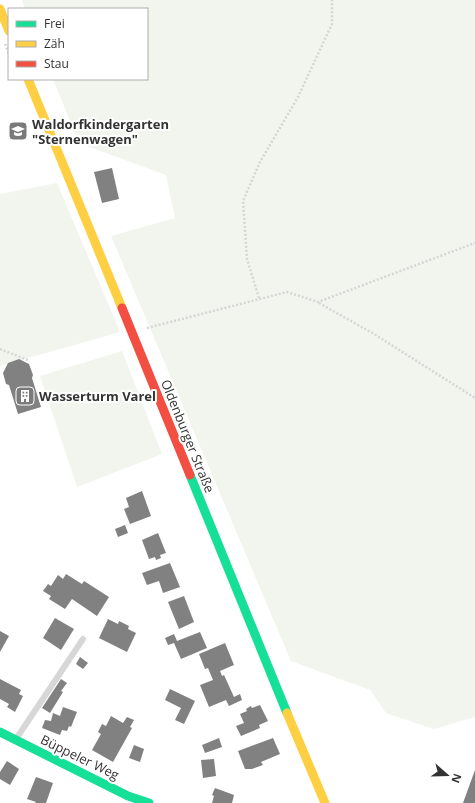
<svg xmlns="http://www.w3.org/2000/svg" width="475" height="803" font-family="'Open Sans',sans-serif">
<rect width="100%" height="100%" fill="#fff"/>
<g fill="#f1f5ed">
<polygon points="22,0 475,0 475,717 434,729 386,713 370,690 291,661 111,236 175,218 166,175 79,143 53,79 147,79 147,9 25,9"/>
<polygon points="57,183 120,332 0,366 0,194"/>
<polygon points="122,351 162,454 77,487 40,376"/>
</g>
<g fill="#818181">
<polygon points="112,168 119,199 102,203 94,172"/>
<polygon points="19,359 29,364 33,375 32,378 41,407 18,414 9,385 6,384 3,373 8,363"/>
<polygon points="142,491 151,516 130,524 124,509 129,507 126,498"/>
<polygon points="125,525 128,533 118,537 115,529"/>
<polygon points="158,533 166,553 160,555 161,558 156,560 155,557 149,559 142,540"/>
<polygon points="170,563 180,587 163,593 159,581 147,585 142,573"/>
<polygon points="66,574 82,584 84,581 109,597 97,616 72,599 65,609 49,599 51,596 43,591 48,584 51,586 58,575 63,579"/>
<polygon points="184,596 194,622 179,629 168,602"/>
<polygon points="55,618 74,629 61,650 43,638"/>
<polygon points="108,619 118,624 119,621 129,626 128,629 136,633 127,652 99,638"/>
<polygon points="0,631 9,636 0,652"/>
<polygon points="200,632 207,648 181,659 174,643 168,645 165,638 174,634 177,641"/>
<polygon points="225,643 234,665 220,671 222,676 224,675 234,697 240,694 242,700 229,706 226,700 209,707 200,685 213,680 208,668 205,669 199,654"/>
<polygon points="80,657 88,663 83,669 76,664"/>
<polygon points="0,679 21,690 19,694 23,696 15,712 7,707 9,704 0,699"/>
<polygon points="61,679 67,683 61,691 63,692 50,713 42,708"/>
<polygon points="170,689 195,701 184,724 175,720 181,708 165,700"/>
<polygon points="260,705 268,721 259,725 260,728 241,736 236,726 244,723 240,714 247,711 246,709 251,706 252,708"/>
<polygon points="63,707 77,712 71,727 69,726 67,731 62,730 60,735 42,728 45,720 51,721 53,713 60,716"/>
<polygon points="111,716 123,723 127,717 134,720 130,727 132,728 113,762 92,750 101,734 98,732 102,724 106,726"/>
<polygon points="219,738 222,747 205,753 202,745"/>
<polygon points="273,738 280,754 261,762 263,765 252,769 245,769 238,751"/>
<polygon points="134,745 144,749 140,762 129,758"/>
<polygon points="214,759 216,776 203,778 201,760"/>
<polygon points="7,761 19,769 10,785 0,779 0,772"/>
<polygon points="475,770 475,803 463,803"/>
<polygon points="36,777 53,783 46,803 35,803 36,802 27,799"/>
<polygon points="215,788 234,795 232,803 212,803 214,796 212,795"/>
</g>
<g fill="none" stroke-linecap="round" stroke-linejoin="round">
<g stroke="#d6d6d6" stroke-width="2.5" stroke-dasharray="2 2" stroke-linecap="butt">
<polyline points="5,44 9,54"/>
<polyline points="259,298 247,259 243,201 260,162 298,97 332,24 332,0"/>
<polyline points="319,303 374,334 475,398"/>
<polyline points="147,328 287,292 318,302 475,243"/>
<polyline points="0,349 30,361"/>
</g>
<polyline stroke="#d7d7d7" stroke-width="6" points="16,739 83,639"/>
<g stroke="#16e098" stroke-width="9">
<polyline points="190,475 287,713"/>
<polyline points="0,732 128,796 149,803"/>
</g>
<g stroke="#ffcf43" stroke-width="9">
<polyline points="0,9 9,31"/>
<polyline points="28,79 122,308"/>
<polyline points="287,713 325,803"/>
</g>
<polyline stroke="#f24e42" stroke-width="9" points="122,308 190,475"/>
</g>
<defs>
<symbol id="school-square" viewBox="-11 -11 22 22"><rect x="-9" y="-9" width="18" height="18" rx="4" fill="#7a7a7a" stroke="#fff"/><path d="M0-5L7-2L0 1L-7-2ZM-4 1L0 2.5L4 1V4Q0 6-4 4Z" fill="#fff"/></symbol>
<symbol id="building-square" viewBox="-11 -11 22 22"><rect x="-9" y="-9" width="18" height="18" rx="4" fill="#7a7a7a" stroke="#fff"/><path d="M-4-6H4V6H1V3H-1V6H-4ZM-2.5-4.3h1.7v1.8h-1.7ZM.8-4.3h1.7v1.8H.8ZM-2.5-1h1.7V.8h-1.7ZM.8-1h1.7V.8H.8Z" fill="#fff"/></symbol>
</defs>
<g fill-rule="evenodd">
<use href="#school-square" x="7" y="120" width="22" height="22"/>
<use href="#building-square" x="14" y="385" width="22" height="22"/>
</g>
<g text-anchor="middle" stroke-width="4" stroke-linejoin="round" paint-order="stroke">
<g font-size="13" font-weight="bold" fill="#333" stroke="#fff" text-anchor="start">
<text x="32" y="129">Waldorfkindergarten<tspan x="32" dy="15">"Sternenwagen"</tspan></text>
<text x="39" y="401">Wasserturm Varel</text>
</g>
<g font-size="13" fill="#333" stroke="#fff">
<text transform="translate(188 436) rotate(68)" y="5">Oldenburger Straße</text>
<text transform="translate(80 757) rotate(26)" y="5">Büppeler Weg</text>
</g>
</g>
<rect x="8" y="8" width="140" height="72" fill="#ffffff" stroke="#adadad"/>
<rect x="16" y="21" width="20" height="6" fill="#16e098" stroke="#adadad"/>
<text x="44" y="28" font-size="12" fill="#333333">Frei</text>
<rect x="16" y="41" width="20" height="6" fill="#ffcf43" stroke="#adadad"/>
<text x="44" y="48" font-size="12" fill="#333333">Zäh</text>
<rect x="16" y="61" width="20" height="6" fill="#f24e42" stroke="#adadad"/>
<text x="44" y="68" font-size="12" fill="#333333">Stau</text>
<g transform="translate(447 775) rotate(110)" stroke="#ffffff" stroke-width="3" paint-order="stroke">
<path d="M0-3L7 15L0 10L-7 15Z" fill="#333333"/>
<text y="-6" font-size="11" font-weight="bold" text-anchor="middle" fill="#333333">N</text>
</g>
</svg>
